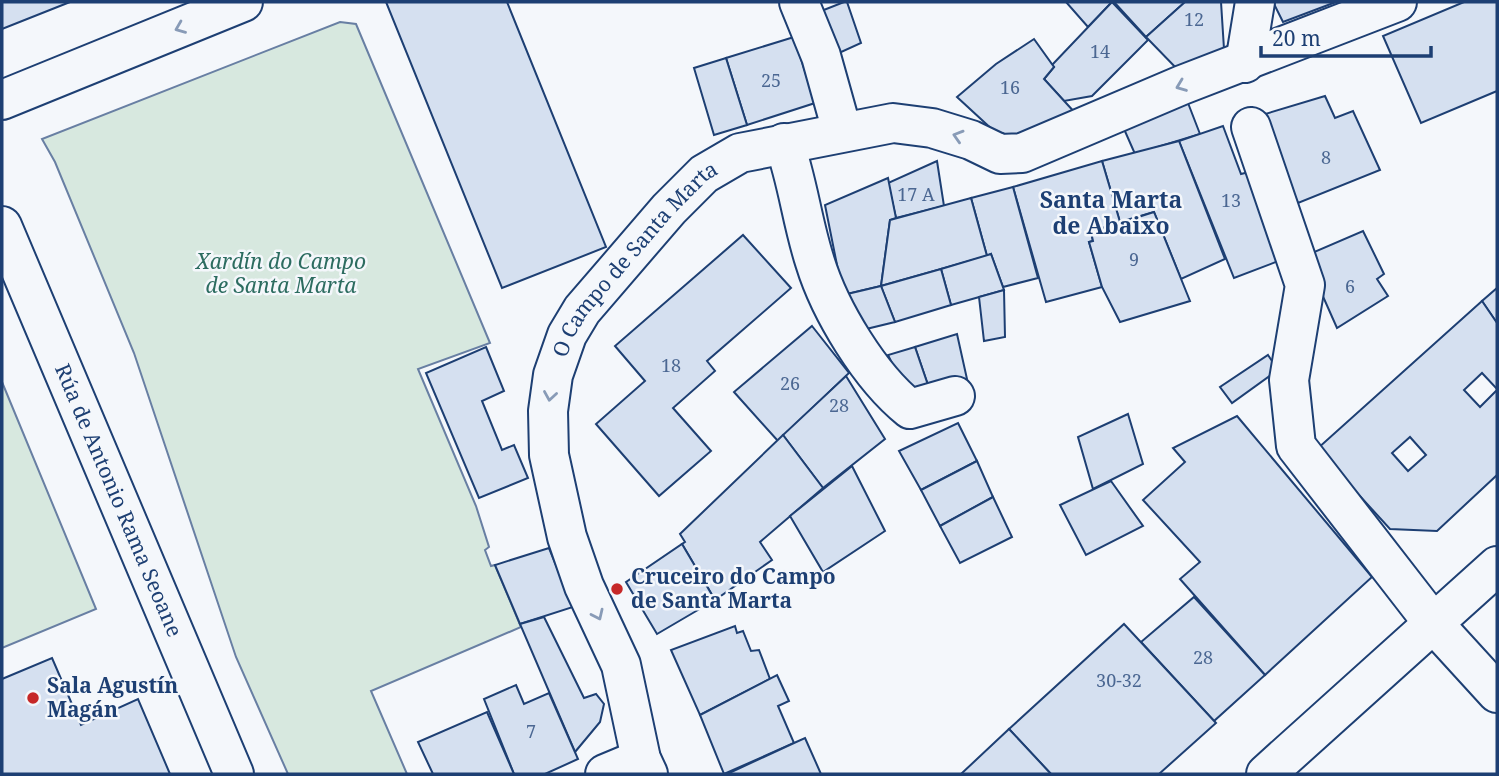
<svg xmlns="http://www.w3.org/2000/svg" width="1499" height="776" font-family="'Noto Serif',serif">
<rect width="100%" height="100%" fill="#f4f7fb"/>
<g fill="#d7e8df" stroke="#687fa3" stroke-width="2">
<polygon points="340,22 356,24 490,343 418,369 476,506 489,547 485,550 491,566 495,565 521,627 371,691 407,774 288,774 236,657 134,353 55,162 42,139"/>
<polygon points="2,382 96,609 2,648"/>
</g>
<g fill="#d5e0f0" stroke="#1d3f73" stroke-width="2" fill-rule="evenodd">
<polygon points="2,2 70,2 2,29"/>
<polygon points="386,2 507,2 606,247 502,288"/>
<polygon points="844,2 847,2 861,43 839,53 811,15"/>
<polygon points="1066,2 1112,2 1088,27"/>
<polygon points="1112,2 1148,40 1092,96 1064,101 1044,79 1054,67 1052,65"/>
<polygon points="1114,2 1185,2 1146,37"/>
<polygon points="1185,2 1221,2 1224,49 1180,72 1146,37"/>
<polygon points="1273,2 1336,2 1283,22"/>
<polygon points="1464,2 1497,2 1497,91 1421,123 1383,36"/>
<polygon points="794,37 815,103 747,125 726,58"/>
<polygon points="1034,39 1054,67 1044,79 1077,115 1008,144 957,97 996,64"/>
<polygon points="726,58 747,125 714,135 694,68"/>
<polygon points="1325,96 1335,118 1353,111 1380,170 1298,203 1270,142 1252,118"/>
<polygon points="1188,103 1200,134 1135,154 1124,129"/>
<polygon points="1223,126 1241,174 1249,172 1281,260 1234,278 1179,141"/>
<polygon points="1179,141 1225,259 1181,279 1154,212 1120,222 1102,161"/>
<polygon points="937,161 944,206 896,218 888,183"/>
<polygon points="1102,161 1120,222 1091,232 1093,241 1089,242 1102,287 1046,302 1013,187"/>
<polygon points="888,178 896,218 890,220 881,286 843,295 825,205"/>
<polygon points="1013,187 1038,278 1003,287 991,254 987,256 971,198"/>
<polygon points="971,198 987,256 881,286 890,220"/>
<polygon points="1154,212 1190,301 1120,322 1102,287 1089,242 1093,241 1091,232"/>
<polygon points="1363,231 1384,274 1377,279 1388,296 1337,328 1305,256"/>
<polygon points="743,235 791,288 707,361 715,371 673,408 711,451 659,496 596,424 645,381 615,346"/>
<polygon points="991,254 1004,290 951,305 941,269"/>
<polygon points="941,269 951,305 895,322 881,286"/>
<polygon points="881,286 895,322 862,330 843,295"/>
<polygon points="1497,288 1497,323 1482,301"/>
<polygon points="1004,290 1005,337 984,341 979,297"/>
<path d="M1482,301L1497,323V389L1482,373L1464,390L1480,407L1497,390V475L1437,531L1390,529L1317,449ZM1410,437L1426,455L1408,471L1392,453Z"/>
<polygon points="812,326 849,373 778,441 734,392"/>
<polygon points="957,334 967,379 929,388 915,347"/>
<polygon points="486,347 504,391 482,401 502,450 514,445 528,478 479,498 426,373"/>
<polygon points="915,347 929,388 906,392 888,355"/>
<polygon points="1268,355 1278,370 1232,403 1220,387"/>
<polygon points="846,376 885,439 823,488 783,435"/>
<polygon points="1128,414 1143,464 1093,489 1078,437"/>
<polygon points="1237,416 1372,577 1265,675 1180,579 1200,562 1143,500 1185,462 1173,448"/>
<polygon points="958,423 977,461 921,490 899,451"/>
<polygon points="783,435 823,488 760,542 772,560 715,600 682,544 685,542 680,534"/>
<polygon points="977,461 993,497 940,526 921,490"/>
<polygon points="852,466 885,531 823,572 790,516"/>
<polygon points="1111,481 1143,526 1086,555 1060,505"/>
<polygon points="993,497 1012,537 960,563 940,526"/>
<polygon points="682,544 715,600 657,634 626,582"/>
<polygon points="549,548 573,607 520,624 495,565"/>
<polygon points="1194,597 1265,675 1214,721 1141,642"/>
<polygon points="544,617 584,698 596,694 604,704 600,722 575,752 520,624"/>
<polygon points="1124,624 1216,723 1159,774 1051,774 1009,729"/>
<polygon points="735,626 737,633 743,631 751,651 759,650 770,679 700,715 671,650"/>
<polygon points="52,658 81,725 138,699 170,774 2,774 2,679"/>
<polygon points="777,675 789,701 778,706 794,743 724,774 700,715"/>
<polygon points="516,685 524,704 549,693 578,759 545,774 514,774 484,699"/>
<polygon points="487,712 514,774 433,774 418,742"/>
<polygon points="1009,729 1051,774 961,774"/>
<polygon points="805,738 821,774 727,774 794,743"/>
</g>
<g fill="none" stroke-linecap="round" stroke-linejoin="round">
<defs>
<g id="minor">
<polyline points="799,2 821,56 842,131"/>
<polyline points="1245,63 1255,2"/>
<polyline points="2,100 243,2"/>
<polyline points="1251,127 1305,285 1289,380 1296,446 1434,624 1497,693"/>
<path d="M784,143C798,182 802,222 815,262C830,311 870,377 910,409L955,396"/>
<path id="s1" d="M2,226L234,774"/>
<polyline points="605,774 641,759"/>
<path id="s2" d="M648,774L641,759L621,665L584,586L567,537L549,455L548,411L553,375L567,335L582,310L669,209L704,174L740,153L893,123L932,128L971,140L1000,154L1022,153L1182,85L1397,2"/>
</g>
<polyline id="tertiary" points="1266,774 1497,566"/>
</defs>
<use href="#minor" stroke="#1d3f73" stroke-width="42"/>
<use href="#tertiary" stroke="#1d3f73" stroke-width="42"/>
<use href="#minor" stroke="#f4f7fb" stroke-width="38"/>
<use href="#tertiary" stroke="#f4f7fb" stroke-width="38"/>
</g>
<defs><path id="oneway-chevron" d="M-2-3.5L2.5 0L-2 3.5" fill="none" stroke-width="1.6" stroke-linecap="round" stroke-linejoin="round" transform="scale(1.75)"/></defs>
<g stroke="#889bb7">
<use href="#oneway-chevron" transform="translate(180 28) rotate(158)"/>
<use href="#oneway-chevron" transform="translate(1181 86) rotate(159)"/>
<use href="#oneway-chevron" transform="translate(958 136) rotate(-163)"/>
<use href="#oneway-chevron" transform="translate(550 396) rotate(99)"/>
<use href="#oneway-chevron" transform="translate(598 615) rotate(65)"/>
</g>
<g fill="#c62828" stroke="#f4f7fb" stroke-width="2.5">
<circle cx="617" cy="589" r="7"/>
<circle cx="33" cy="698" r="7"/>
</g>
<g text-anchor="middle" stroke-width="5" stroke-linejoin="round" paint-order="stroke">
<g font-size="18" fill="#4b6792">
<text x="1194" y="26">12</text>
<text x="1100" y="58">14</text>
<text x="771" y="87">25</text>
<text x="1010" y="94">16</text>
<text x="1326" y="164">8</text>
<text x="916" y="201">17 A</text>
<text x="1231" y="207">13</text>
<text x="1134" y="266">9</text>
<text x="1350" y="293">6</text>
<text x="671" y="372">18</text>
<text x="790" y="390">26</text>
<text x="839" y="412">28</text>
<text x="1203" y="664">28</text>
<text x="1119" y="687">30-32</text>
<text x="531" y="738">7</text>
</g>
<g font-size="21" font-style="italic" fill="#2c6c60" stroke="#f4f7fb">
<text x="281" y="269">Xardín do Campo<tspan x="281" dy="24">de Santa Marta</tspan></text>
</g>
<g font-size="21" fill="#1d3f73" stroke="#f4f7fb">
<text dy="7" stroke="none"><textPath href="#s2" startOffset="560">O Campo de Santa Marta</textPath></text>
<text dy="7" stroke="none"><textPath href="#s1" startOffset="298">Rúa de Antonio Rama Seoane</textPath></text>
</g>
<g font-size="21" font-weight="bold" fill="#1d3f73" stroke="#f4f7fb" text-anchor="start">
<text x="631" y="584">Cruceiro do Campo<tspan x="631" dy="24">de Santa Marta</tspan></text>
<text x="47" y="693">Sala Agustín<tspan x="47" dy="24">Magán</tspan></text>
</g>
<g font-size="23" font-weight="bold" fill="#1d3f73" stroke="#f4f7fb">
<text x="1111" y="208">Santa Marta<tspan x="1111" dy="26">de Abaixo</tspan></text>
</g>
</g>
<rect width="1499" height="776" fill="none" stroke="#1d3f73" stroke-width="7"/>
<path d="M1261 46v10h170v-10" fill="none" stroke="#1d3f73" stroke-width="3.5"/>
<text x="1272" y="46" font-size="21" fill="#1d3f73" stroke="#f4f7fb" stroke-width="5" paint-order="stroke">20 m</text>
</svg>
